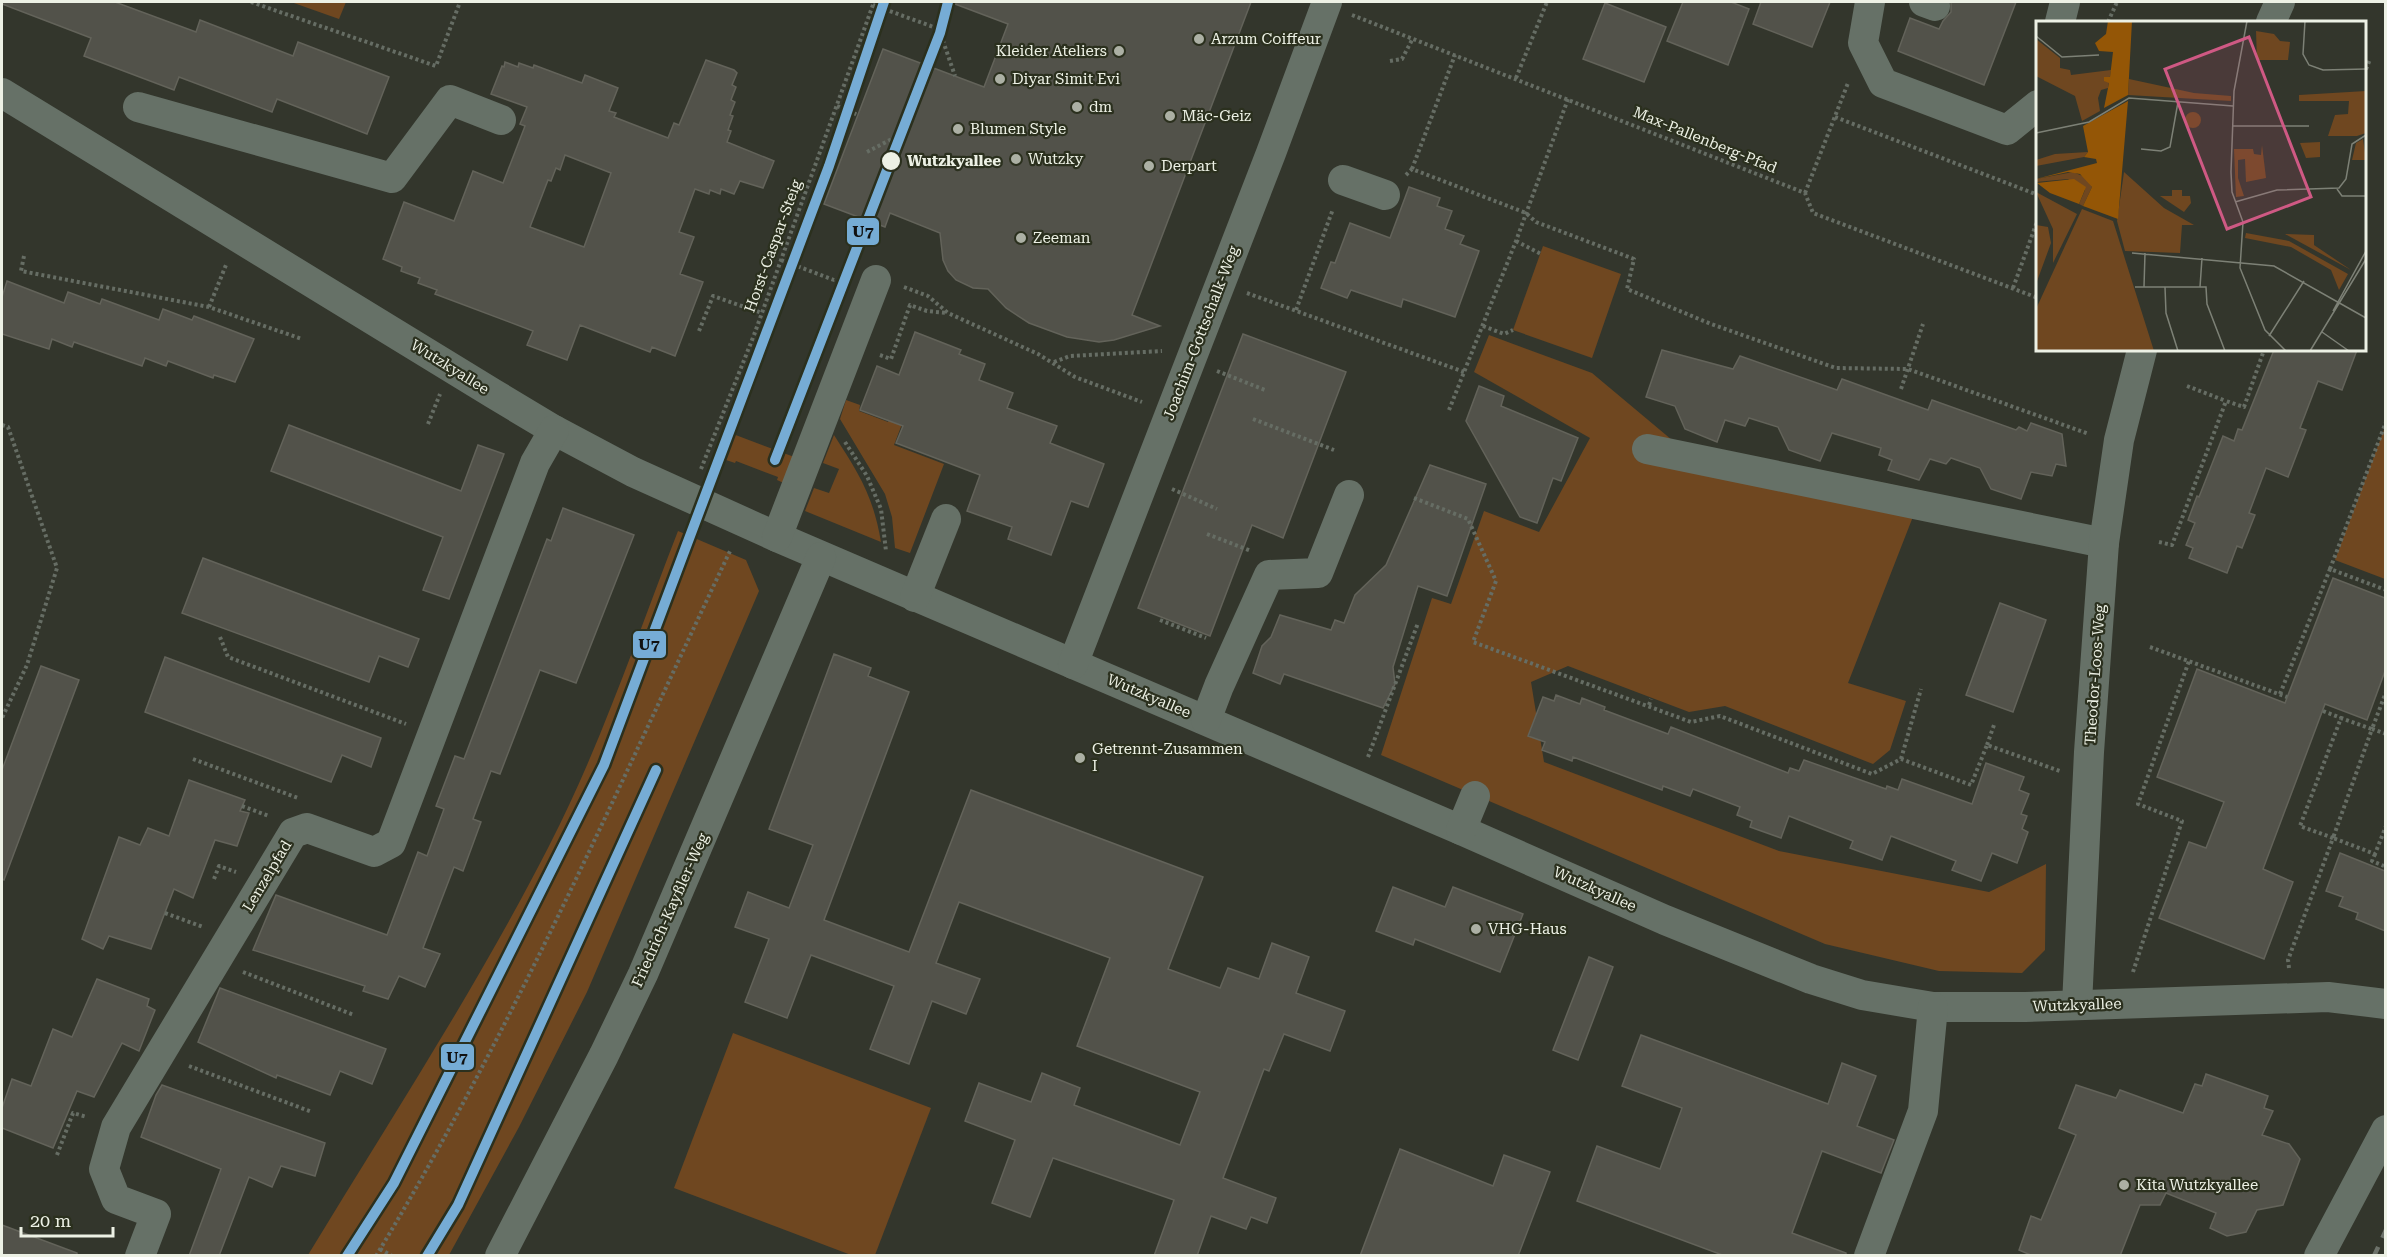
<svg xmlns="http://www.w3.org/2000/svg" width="2387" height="1257" font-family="'Roboto Serif',serif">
<rect width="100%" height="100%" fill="#33362c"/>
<g fill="#6f4720">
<polygon points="291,2 346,2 339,19"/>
<polygon points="1543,246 1621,274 1592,358 1513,330"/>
<polygon points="1489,335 1592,373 1672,440 1923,491 1848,683 1906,701 1890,750 1873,764 1725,706 1689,712 1568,666 1531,682 1544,762 1779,851 1989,892 2046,864 2045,950 2022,973 1939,971 1825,944 1381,755 1432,598 1451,604 1484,511 1539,532 1590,438 1474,372"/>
<polygon points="846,400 860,405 859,411 888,422 889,419 902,424 894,445 944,464 910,553 895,548 892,517 885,494 840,419"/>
<polygon points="2385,427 2385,579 2335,560"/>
<polygon points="733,434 797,458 788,485 777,480 778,477 736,461 735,463 723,459"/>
<path d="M834,435C859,474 873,495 881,542L805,511L814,488L829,493L839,469L823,463Z"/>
<path d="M678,531L746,560L759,591L587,992L519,1127L449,1255H308C390,1120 477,987 549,846C601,745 637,636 678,531Z"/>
<polygon points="733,1033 931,1108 875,1255 851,1255 674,1188"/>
</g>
<g fill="#52524a" stroke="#63635a" stroke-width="1.5" fill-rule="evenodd">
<polygon points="2,2 115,2 196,32 200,20 293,56 298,42 389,77 367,134 277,99 272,112 179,77 174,90 84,56 91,38 2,4"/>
<polygon points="956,2 1251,2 1132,315 1160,326 1114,340 1099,342 1067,337 1029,323 1006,308 988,289 973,288 956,280 948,271 943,260 940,233 890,213 885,227 824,204 883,49 984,87 1008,24 955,4"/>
<polygon points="1683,2 1731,2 1749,9 1728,65 1667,41"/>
<polygon points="1761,2 1830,2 1812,47 1753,24"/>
<polygon points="1951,2 2016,2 1984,85 1898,51 1910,18 1939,29 1943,21 1951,12"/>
<polygon points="1605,3 1666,27 1644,82 1583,59"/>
<path d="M706,60L734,70L737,73L732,85L736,87L731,100L735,102L730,115L733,116L728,130L731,131L727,142L774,161L763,188L740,181L734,194L721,189L720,194L710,190L709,194L695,189L679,232L694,237L680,274L703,282L675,356L652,347L650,352L580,325L567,360L527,345L533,331L435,294L437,290L418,283L420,278L401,271L402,267L383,259L404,202L454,221L473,171L503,183L525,126L520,124L527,107L491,94L502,66L504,67L505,62L518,67L519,63L533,68L534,65L582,83L585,75L618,88L609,111L616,113L614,117L668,138L674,123L679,125ZM565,155L611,173L584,247L530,227L548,180L551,181L556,168L560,170Z"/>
<polygon points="1409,187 1440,198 1437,206 1452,211 1445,229 1464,236 1460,244 1479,251 1455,317 1403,299 1401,307 1351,290 1347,298 1321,288 1331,262 1335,263 1350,223 1390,238"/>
<polygon points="7,281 64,303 68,292 100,304 102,299 159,320 163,309 192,320 194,316 254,339 235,382 214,375 213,378 168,361 166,366 145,358 142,366 74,342 72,347 52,339 49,349 2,334 2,297"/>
<polygon points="915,332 961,350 959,354 985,364 979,380 1013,393 1007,408 1057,426 1050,443 1104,464 1088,507 1071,501 1051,555 1008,539 1012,527 967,511 980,475 896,443 903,426 860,410 877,366 899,375"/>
<polygon points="1243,334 1346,372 1283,538 1252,525 1210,636 1138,608"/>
<polygon points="1662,350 1733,369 1740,356 1837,390 1842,379 1928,410 1932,400 2016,430 2019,427 2027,431 2031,423 2062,434 2066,466 2056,464 2052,476 2031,472 2021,499 1991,489 1980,468 1951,458 1946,464 1930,459 1919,480 1888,470 1892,460 1879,455 1881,448 1832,433 1820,461 1789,450 1778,427 1749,418 1745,426 1725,420 1717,442 1685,429 1675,406 1646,397"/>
<polygon points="2274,350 2357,350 2342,390 2318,381 2300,428 2306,430 2288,477 2266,468 2249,513 2255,515 2242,548 2237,546 2227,573 2189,558 2193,548 2186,545 2195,523 2188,520 2197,496 2199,497 2223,436 2234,441 2238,429 2242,430"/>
<polygon points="1479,386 1504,396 1501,406 1578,438 1561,481 1553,478 1537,523 1520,517 1466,421"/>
<polygon points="289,425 461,491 478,445 504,454 449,599 423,590 443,537 271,471"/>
<polygon points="1430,465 1486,484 1447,596 1418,586 1393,667 1395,684 1383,708 1284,674 1280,684 1253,673 1262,646 1271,637 1280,615 1331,630 1335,620 1344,623 1355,595 1386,565"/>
<polygon points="563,508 634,535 576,683 540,670 500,774 491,771 473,819 481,822 463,871 454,867 423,948 440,954 425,987 399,976 388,999 363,991 365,986 253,950 276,895 387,935 418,852 427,856 444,809 436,806 455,756 464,759 547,539 551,541"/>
<polygon points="203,558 419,639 408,667 379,656 369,682 182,613"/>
<polygon points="2333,578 2385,598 2385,671 2367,720 2325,704 2263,869 2293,882 2264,959 2159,918 2189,842 2206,848 2224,802 2157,777 2197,669 2285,703"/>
<polygon points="2000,603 2046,620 2013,712 1966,695"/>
<polygon points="834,654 871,668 868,676 909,692 824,920 909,952 971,790 1203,877 1168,969 1220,988 1228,968 1259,979 1272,943 1309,957 1296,993 1345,1011 1330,1051 1284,1034 1269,1071 1264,1069 1223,1178 1276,1198 1267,1223 1251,1217 1246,1229 1211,1216 1197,1256 1154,1256 1174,1200 1053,1158 1030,1217 992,1203 1015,1140 965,1121 979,1083 1031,1102 1042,1073 1080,1088 1074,1105 1180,1145 1200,1092 1077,1046 1110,958 959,902 936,963 980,979 966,1014 932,1001 909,1064 870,1049 894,986 811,955 787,1018 745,1002 769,939 735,927 748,892 789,908 813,845 769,829"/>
<polygon points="165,657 381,738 371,767 342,755 331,782 145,712"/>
<polygon points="41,666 79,680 4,880 2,879 2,770"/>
<polygon points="1556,695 1580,704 1582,698 1605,707 1604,710 1668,734 1671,727 1788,773 1790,768 1799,771 1804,760 1886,789 1887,786 1898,790 1902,779 1972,804 1986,763 2024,777 2019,790 2029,794 2021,814 2027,816 2022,829 2028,832 2017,863 1992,853 1981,881 1952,870 1956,861 1891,836 1882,860 1850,848 1853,841 1789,816 1781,838 1750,827 1752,821 1737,815 1740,807 1693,789 1690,796 1663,786 1662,790 1573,757 1572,761 1542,750 1545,742 1528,736 1543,697 1554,701"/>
<polygon points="189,780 245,800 240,811 249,813 237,846 215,840 193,898 174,889 151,949 109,936 103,949 82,939 119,837 140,845 148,828 169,836"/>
<polygon points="2340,853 2385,871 2385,931 2356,919 2358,913 2339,906 2343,897 2326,891"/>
<polygon points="1393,887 1445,907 1453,887 1523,914 1500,972 1415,939 1413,945 1376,931"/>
<polygon points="1589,957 1613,967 1578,1060 1553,1050"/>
<polygon points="97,979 149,999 147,1006 155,1010 139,1051 122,1043 94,1097 77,1091 53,1148 2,1128 2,1108 12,1079 31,1086 53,1029 72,1037"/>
<polygon points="220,988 386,1049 372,1084 340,1071 330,1095 277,1075 276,1078 198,1042"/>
<polygon points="1641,1035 1828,1104 1842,1063 1876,1076 1857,1126 1894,1140 1881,1173 1822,1151 1792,1233 1846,1253 1846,1256 1725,1256 1577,1201 1597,1146 1660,1169 1682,1108 1622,1086"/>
<polygon points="2206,1074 2268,1096 2264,1108 2273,1111 2262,1135 2289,1144 2300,1159 2283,1205 2257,1210 2246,1232 2227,1236 2210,1228 2216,1213 2166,1193 2160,1205 2140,1205 2120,1256 2033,1256 2019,1250 2031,1216 2041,1220 2076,1135 2059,1128 2076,1085 2116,1098 2120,1090 2183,1113 2195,1084 2202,1086"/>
<polygon points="162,1085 325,1143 315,1176 281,1166 272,1187 249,1177 219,1256 189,1256 221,1169 141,1137 156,1095"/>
<polygon points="1400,1149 1493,1186 1504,1155 1550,1172 1518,1256 1360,1256"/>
<polygon points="2,1225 77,1253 77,1256 2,1256"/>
</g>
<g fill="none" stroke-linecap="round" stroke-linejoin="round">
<g stroke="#666d64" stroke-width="4" stroke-dasharray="3 3" stroke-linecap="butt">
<polyline points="251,2 436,66 460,2"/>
<polyline points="873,5 939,29 949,2"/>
<polyline points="1352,15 1805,193 1813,213 2038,298"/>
<polyline points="2108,22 2117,2"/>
<polyline points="939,29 955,76"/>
<polyline points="1390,61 1402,59 1413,38"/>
<polyline points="2364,75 2370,59"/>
<polyline points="1516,78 1547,2"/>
<polyline points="837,106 858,115"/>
<polyline points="1835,117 2038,195"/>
<polyline points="867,152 905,132"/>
<polyline points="1412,169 1455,55"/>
<polyline points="1406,175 1412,169 1526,213 1536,222 1634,259 1627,289 1711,324 1836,368 1908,369 2089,434"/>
<polyline points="1805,193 1848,83"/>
<polyline points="1516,241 1541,254"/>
<polyline points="24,256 21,271 209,307 302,339"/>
<polyline points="781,260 834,280 844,280"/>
<polyline points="904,287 928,296 948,313 1038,354 1075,377 1142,402"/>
<polyline points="2013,288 2038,219"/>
<polyline points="1247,293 1464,372"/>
<polyline points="209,307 226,265"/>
<polyline points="1296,310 1333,209"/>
<polyline points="1483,326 1504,334 1513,330"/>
<polyline points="699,331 713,296 762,313"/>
<polyline points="880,355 891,359 910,305 927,311 947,313"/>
<polyline points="1054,362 1070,356 1162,351"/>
<polyline points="1217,371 1265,390"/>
<polyline points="2187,386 2226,401"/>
<polyline points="1901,389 1923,324"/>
<polyline points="1449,410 1516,241 1568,99"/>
<polyline points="1253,419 1334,450"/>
<polyline points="428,424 440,394"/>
<polyline points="2,425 8,427 57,568 27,665 2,718"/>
<polyline points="845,442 867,476 881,509 886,551"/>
<polyline points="701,469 754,335 874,2"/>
<polyline points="1172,489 1217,509"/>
<polyline points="1414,498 1468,519 1496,581 1473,642 1691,722 1720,716 1872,774 1901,759 1971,785 1987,745 2060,771"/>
<polyline points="1207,534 1251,551"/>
<polyline points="2159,542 2172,545 2226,401 2244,407 2264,350"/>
<polyline points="2330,569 2386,422"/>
<polyline points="1160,620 1206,638"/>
<polyline points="220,637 228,657 406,724"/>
<polyline points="2150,647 2287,697"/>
<polyline points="2280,694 2330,569 2386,590"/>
<polyline points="1649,705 1651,699"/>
<polyline points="2323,711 2341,718"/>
<polyline points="2386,734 2372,729 2333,838 2375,854 2386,826"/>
<polyline points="1987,745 1994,725"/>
<polyline points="1368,757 1418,623"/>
<polyline points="193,759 298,798"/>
<polyline points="1901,759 1921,689"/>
<polyline points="242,806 269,816"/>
<polyline points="2375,854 2372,861 2384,866"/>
<polyline points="214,879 219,866 236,872"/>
<polyline points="165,913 203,927"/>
<polyline points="2289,968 2288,960 2333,838 2300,826 2341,718 2372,729 2386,692"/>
<polyline points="243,972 354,1015"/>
<polyline points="2133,972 2182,821 2138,804 2189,661"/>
<polyline points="189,1066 312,1112"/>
<polyline points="57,1155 73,1113 87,1117"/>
<polyline points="380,1249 392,1256"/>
<path d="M376,1256C513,1030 618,787 731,549"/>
</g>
<g stroke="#667167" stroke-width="30">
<polyline points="1870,2 1863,43 1883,83 2007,130 2038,105"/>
<polyline points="1924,2 1935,6"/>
<polyline points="2060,22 2065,2"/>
<polyline points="2271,22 2280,2"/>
<polyline points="2,93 494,394 554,430 633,472 777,537 1461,830 1665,920 1811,979 1862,995 1933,1007 2025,1007 2328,997 2386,1004"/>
<polyline points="138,107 392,178 450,100 501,120"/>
<polyline points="1343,180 1385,195"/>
<polyline points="1647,449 2104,543"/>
<polyline points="777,537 876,280"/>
<polyline points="915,597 946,519"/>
<polyline points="1073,664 1271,153 1327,2"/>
<polyline points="1206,720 1219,686 1269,575 1318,573 1349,495"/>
<polyline points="1461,830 1475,796"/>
<polyline points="2077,1005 2089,752 2104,543 2119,440 2142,350"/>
<polyline points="140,1256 156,1214 116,1199 104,1169 116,1127 293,833 307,828 374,852 391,843 535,463 554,430"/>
<polyline points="500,1256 604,1055 643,974 821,557"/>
<polyline points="1869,1256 1923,1111 1933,1007"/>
<polyline points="2319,1256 2386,1130"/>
</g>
<polyline stroke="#6d726a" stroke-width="4.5" stroke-dasharray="10 10" stroke-linecap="butt" points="2374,1256 2386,1230"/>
<defs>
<g id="metro-1">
<polyline points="775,460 940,33 948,2"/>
<polyline points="347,1256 394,1183 604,765 829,166 884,2"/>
<polyline points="427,1256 458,1205 656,770"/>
</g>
</defs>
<use href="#metro-1" stroke="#2b301e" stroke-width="15"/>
<use href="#metro-1" stroke="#76acd5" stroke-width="10"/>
</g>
<g fill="#acb0a4" stroke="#2b301e" stroke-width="2">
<circle cx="1199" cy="39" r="6"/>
<circle cx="1119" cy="51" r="6"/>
<circle cx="1000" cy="79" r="6"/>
<circle cx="1077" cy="107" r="6"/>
<circle cx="1170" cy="116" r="6"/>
<circle cx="958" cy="129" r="6"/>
<circle cx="1016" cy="159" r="6"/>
<circle cx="1149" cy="166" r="6"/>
<circle cx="1021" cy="238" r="6"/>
<circle cx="1080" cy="758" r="6"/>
<circle cx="1476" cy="929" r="6"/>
<circle cx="2124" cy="1185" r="6"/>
</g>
<circle fill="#edf1e5" stroke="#2b301e" stroke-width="2" cx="891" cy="161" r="10"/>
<g text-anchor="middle" stroke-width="4.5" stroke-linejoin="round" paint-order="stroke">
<g font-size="15" fill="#edf1e5" stroke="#2b301e" text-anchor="start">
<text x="1211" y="44">Arzum Coiffeur</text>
<text x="1107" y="56" text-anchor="end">Kleider Ateliers</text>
<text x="1012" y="84">Diyar Simit Evi</text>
<text x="1089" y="112">dm</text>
<text x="1182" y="121">Mäc-Geiz</text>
<text x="970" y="134">Blumen Style</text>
<text x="1028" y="164">Wutzky</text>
<text x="1161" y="171">Derpart</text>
<text x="1033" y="243">Zeeman</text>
<text x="1092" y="754">Getrennt-Zusammen<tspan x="1092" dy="17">I</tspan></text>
<text x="1488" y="934">VHG-Haus</text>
<text x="2136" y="1190">Kita Wutzkyallee</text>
</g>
<g font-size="15" fill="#edf1e5" stroke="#2b301e">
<text transform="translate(1705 140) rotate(22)" y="5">Max-Pallenberg-Pfad</text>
<text transform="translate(773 246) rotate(-70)" y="5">Horst-Caspar-Steig</text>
<text transform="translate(1201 333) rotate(-69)" y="5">Joachim-Gottschalk-Weg</text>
<text transform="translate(450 367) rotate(32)" y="5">Wutzkyallee</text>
<text transform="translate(2095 675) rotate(-86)" y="5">Theodor-Loos-Weg</text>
<text transform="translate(1149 696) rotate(23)" y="5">Wutzkyallee</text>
<text transform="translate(267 876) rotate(-59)" y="5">Lenzelpfad</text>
<text transform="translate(1595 889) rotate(24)" y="5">Wutzkyallee</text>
<text transform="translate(670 910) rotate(-66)" y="5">Friedrich-Kayßler-Weg</text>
<text transform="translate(2077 1005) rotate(-2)" y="5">Wutzkyallee</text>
</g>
<g font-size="15" font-weight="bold" fill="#edf1e5" stroke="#2b301e" text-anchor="start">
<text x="907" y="166">Wutzkyallee</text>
</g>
</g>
<g transform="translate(2036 21)">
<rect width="330" height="330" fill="#33362c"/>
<path d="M220,10L238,13L244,20L254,21L252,39H221ZM0,18L24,37V47L34,49L35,54L75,49L72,67L65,69L62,77L64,90L46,100L39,75L0,55ZM93,58L158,72L195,75V80L92,74ZM330,70V112L321,115H292L299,94L312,93L313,80H263V74ZM149 99a8 8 0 1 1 16 0a8 8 0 1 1-16 0ZM327,118L330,139H316L320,122ZM284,121V136L270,137L264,122ZM226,124L230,157L210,161L209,138L202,139V157L208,175L200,176L198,128H217L218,133L225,134ZM52,131L48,136L0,145V139L19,133ZM37,151L49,156L56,166L47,185L43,183L49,169L32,158L0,161V158ZM88,151L128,187L158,204H146L144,232L89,230L81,200ZM136,169H146V175H154L155,182L148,191L124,175H136ZM0,171L41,193L17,242V208ZM46,188L77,200L118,330H0V288ZM0,204L12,206L15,222L0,263ZM210,212L253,220L312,253L303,269L295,249L255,226L209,217ZM249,213L278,214V224L315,249Z" fill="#6f4720"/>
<path d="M72,0H96L92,74L68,87L73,62L68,60V56H74L77,31L63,30L59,22L70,13ZM92,80L82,198L47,185L56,166L44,153L32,151L0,158L61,142L60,138L48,136L52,131L47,105ZM38,158L50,166L43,183L14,172L1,162Z" fill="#945606"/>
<path fill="none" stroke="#7d8176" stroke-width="1.5" d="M211,0L198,70L195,151L196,171L207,201L204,247L229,309L250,330M269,0L267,33L273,44L287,49L330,48M0,15L26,36L63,34M197,105H273M0,112L53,101L93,77L197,85M105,128L125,130L134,126L142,81M301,168L306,175H330M199,181L241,169L303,167L310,158L316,123L330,114M96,232L238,245L330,297M99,266H170L171,283L189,330M108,266L109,232M129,266L130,292L142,330M164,266L166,237M297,290L330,230M286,311L313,330M233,315L268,260M274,330L330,238"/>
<path fill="#cf5984" fill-opacity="0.15" stroke="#cf5984" stroke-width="3" d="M213,16L275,176L191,208L129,48Z"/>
<rect width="330" height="330" fill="none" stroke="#edf1e5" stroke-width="3"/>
</g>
<g stroke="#2b301e" stroke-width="2">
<rect x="846" y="217" width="34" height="29" rx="6" fill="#76acd5"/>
<rect x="632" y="630" width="35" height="29" rx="6" fill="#76acd5"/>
<rect x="440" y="1043" width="35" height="28" rx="6" fill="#76acd5"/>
</g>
<g font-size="16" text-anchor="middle" font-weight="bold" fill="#111">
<text x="863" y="237">U7</text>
<text x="649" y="650">U7</text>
<text x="457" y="1063">U7</text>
</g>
<rect width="2387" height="1257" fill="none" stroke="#edf1e5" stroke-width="6"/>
<path d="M21 1227v9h92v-9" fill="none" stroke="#edf1e5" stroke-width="3"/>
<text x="30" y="1227" font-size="18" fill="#edf1e5" stroke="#2b301e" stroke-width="4.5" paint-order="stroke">20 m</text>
</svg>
